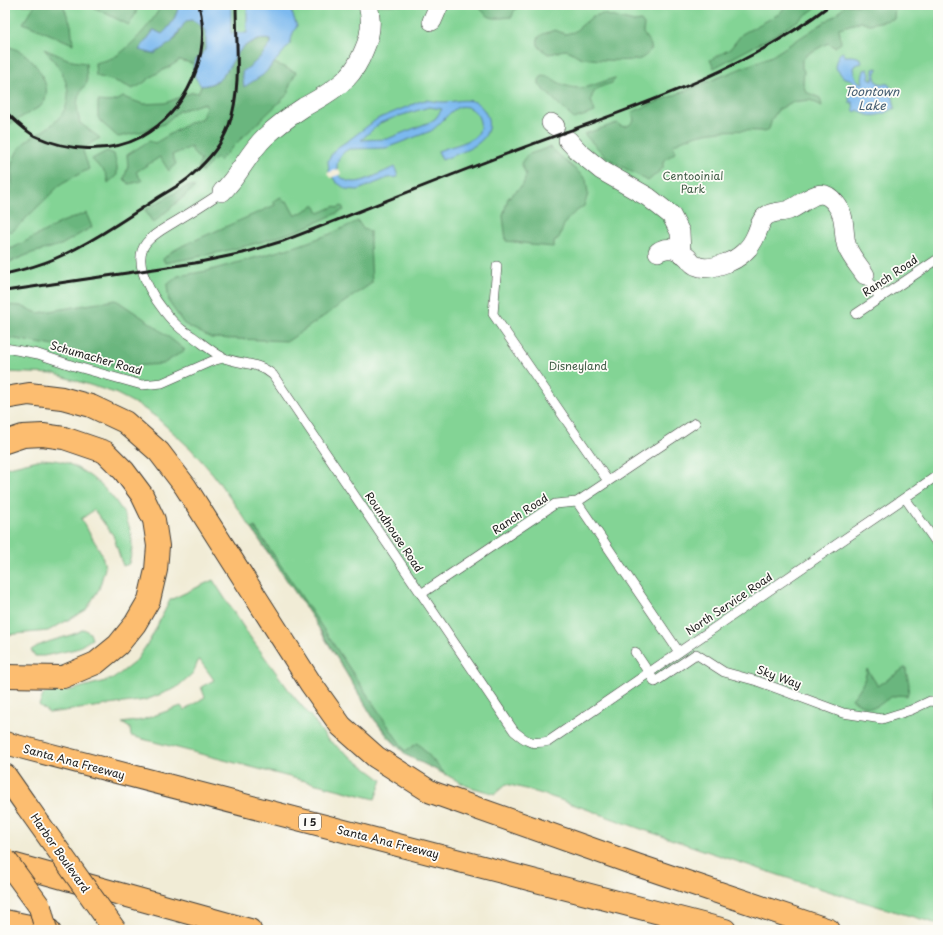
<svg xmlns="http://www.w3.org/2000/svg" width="943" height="935" font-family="'Playpen Sans',sans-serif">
<rect width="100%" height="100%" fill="#fdfcf7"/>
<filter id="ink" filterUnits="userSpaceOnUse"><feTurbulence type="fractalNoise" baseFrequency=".025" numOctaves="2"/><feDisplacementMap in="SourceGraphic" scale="8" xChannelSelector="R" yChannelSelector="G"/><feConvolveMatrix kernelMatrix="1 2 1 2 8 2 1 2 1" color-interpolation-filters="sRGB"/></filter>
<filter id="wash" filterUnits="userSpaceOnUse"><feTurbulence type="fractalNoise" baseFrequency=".012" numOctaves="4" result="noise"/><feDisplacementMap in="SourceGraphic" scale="16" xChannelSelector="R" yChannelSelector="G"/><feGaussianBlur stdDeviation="0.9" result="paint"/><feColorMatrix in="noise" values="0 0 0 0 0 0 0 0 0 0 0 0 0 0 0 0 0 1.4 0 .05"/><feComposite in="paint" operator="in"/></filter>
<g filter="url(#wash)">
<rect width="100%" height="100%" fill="#f1ecd6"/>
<g fill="#83d495" stroke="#507858">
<path d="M5,5H938V924C839,896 741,863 644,830C598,814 553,795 506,784L495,794L467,786L428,765L406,755L388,737L374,719L314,620L252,529L213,474L191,449L156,417L140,406L115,393L55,374L5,372Z"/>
<path d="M42,459C51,460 62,460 69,464C99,477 133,511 132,546C132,552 130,558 129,564L123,566L113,535L94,510L81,519L102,554L105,568L99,589L86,610L48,631L5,635V468Z"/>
<polygon points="213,580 248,634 291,693 313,719 327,739 382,780 375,799 131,736 130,728 122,723 142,720 181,706 184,710 205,697 201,687 214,680 199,659 193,673 176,688 146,700 49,713 39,705 44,693 71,690 113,679 136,661 150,640 170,600"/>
<path d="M84,629L90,633L92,639L76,649L44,656H35L31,650C47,639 67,639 84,629Z"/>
</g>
<g fill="#6ab67e" stroke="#43694d">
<polygon points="35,5 63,5 71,25 73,44 23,23"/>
<polygon points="89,5 137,5 136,13 129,25"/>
<path d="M161,5H179C176,17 171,26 162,34L154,30L139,50C147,48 167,46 173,41C184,31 182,5 205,30C208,37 208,47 203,54C200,57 196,59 194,64L180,60C172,66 163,70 154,75C147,80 141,86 132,89C121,82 108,79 96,76L95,63C104,61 112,59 119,54C131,46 156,19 161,5Z"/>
<path d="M478,5H520L514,11L512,17C495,18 489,22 478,5Z"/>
<path d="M787,5H819C787,31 750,48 714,68L710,60L730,49L742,34L779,14Z"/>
<path d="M846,5H895L894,19L870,24L861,22L839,28L841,43L835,47L828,43L808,54L802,60V68L804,71L803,83L806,92L820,98L822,106L810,100L792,102L778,110L772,119L769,129L764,132L760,131C728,130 702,129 673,145L676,152L663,161V168L648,181L612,161L602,153L584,134L617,123C623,129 629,127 634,120L632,112L772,56L834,16Z"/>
<path d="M603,14L634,22L641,21L644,25L643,33L651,45C651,52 646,56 640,59C630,62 594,60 583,58C577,57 572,51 566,50C560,50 555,54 548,54C542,49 536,48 538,38L543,34L555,30L565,34L574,32L593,16Z"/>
<path d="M262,39L271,40V43L264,54L251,66L263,75L274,63L296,72L289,87V93L244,136L219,161L216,158L202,172L198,167L201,160L194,154L191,147L172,155L176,164L169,171L160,157L136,172L142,181L129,184L124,179L128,166L127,155L149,141L155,143L191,122L202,118L206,106L205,103L179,111L164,124L141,132L118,137L100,121L98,117V101C107,102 115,103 123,97L143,104L165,103L193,92L198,93L201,86C230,84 227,59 245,46C250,42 256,41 262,39Z"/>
<path d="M10,47C16,49 22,52 27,56C39,67 55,91 41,106L8,125L5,129V59Z"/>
<path d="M44,49L72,61L86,63L87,83C75,96 76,106 80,123L100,138L91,143L83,151L89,169L62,183L14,230L10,232L5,228C5,221 3,211 5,204C7,197 12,192 12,184C13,169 8,168 17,152C25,138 37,136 50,126C82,102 66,73 44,49Z"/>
<path d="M544,76C553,77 558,84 567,86C585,92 598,82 615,78V79L612,83C602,86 593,88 591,100L595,112L574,119L539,85V80L541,77Z"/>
<path d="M550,147L586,179L588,194L584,206C577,211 570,215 565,223C561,230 562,237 554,242V247L530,245V244L506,241L503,216L508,198L523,185L526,175L521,163L527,155Z"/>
<path d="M107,151L114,154L117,166V175L108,183C106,167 99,169 92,159Z"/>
<polygon points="187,186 195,187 153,223 145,210"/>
<path d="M281,197L284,202L287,201L295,216L315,205L319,213L335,206L337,208L342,206L344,210C328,217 312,225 296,231C253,246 209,255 165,263L163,259L171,252L184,245L275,205L273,201Z"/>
<polygon points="86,213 92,227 61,245 32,253 5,264 5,249 13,248 62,222"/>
<polygon points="358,221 363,229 370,231 370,244 372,283 288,341 211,338 184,324 169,302 167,285 178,276 207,271 297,246 330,234"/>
<polygon points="116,300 152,324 185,350 163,364 116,367 85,355 54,346 5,337 5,305 21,306 38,313"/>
<polygon points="255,527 405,751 418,743 446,775 406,755 374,719 314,620 252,529"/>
<path d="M906,667C906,679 912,681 907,696C878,690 885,722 852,699C860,689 865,682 867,669L878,686Z"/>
</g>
<g fill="#7cb9ef" stroke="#4c6a86" fill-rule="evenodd">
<path d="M179,5H231V33H247V5H289L297,26L293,33L290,44L274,63L263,75L244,87L242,72C254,64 264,55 271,43V40C266,39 263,39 258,40C227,47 235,83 201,86L195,77L193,67L196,59L202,55L206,48V34L203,27L192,20L186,21L172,42L154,54L139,50L154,30L162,34C172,25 176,17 179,5Z"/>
<path d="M843,52L845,56C850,56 862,55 862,63L855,65L853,68C854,75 856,82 863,83L862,78L864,70L868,69L870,74L869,78L873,80V69L877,68L875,78L878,83L888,84L893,90L892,93L895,108C882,115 870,120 858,110L855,112L853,109L854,108L853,106V102L850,103L849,97L856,87L852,80L843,77L835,67C836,61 837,54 843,52Z"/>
<path d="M426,100C432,101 438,102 444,102C455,102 465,98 475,102C481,105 486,112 488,119C493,145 460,152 442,160L438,151C448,147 468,143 476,136C487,124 475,103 459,107C450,110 440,125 431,131L386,148L349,149C332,157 333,181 353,182C364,183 384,171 395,167L398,177L388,178L358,190L346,189L336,182L329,172L328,161L333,152L338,147L349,140L377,119L421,101ZM429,107L442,109L436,118L430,122L387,139L361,140L380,123L396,117Z"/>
</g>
<polygon fill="#f1ecd6" points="339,169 341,174 330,178 327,173"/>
</g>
<g filter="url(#ink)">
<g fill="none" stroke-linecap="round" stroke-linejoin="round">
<defs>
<g id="lane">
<path d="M222,192C207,202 193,211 178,220C167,227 154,233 146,243C128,266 162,313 180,328C183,331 188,333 192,336C202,343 211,351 222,357C239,365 258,361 273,375L514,731C527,742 532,745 549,741L938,475"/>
<polyline points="497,266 493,314 608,481"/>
<polyline points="865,275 880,298"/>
<polyline points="856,314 938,259"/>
<polyline points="5,348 38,354 74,366 142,385 162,383 212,361 224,358"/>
<polyline points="905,498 938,545"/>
<polyline points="577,502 679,652"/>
<polyline points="421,594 555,504 577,502 695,423"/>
<polyline points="635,652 655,682 696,654 724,672 757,681 843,713 882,719 911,710 930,701 938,702"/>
</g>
<g id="street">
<polyline points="432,21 439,5"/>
<polyline points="551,123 555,126"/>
<polyline points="568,140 579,152 601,170 648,197 671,215 680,232 681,253"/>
<path d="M222,192C239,176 248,153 265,137C277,126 290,116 304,107C319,99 335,90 347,78C355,70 360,60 364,50C371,35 372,20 368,5"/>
<path d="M658,252C668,245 680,250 688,258C690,261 693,265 697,266C705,270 718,266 726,263C739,259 751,248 756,235C759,229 759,224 764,218C770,211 781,213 789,210C806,203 820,182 836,204C847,217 842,232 847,247C851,257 859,266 865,275"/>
</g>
<polyline id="primary" points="5,775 26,805"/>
<g id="highway">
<polyline points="5,398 29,394 62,398 91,406 125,422 159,452 185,486 311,684 341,726 376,757 431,792 637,865 829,930"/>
<polyline points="5,442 23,436 43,435 64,438 105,452 124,471 142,495 154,520 158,546 156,570 149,600 135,624 118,645 96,663 63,677 5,676"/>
<polyline points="5,743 725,930"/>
<polyline points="5,862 250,930"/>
<polyline points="5,921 49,930"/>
</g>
</defs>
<use href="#lane" stroke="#3c3b38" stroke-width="10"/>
<use href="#street" stroke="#3c3b38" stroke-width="20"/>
<use href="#primary" stroke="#3c3b38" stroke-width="24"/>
<use href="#highway" stroke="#3c3b38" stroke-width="24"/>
<use href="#lane" stroke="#fff" stroke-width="9"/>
<use href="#street" stroke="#fff" stroke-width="19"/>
<use href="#primary" stroke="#fcbd6f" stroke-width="22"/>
<use href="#highway" stroke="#fcbd6f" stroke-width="22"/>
<g stroke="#1c1c1c" stroke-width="3">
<path d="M5,111C14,120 24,130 35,136C67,151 109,154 141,137C187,111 212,56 199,5"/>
<path d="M5,274C22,270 38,266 54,259C89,244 124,220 156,199C168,191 183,184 193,174C208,160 222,145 229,125C242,88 236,44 236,5"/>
<path d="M5,291L195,263L243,253L283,241C364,210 444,177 525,147C630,108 740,75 830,5"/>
</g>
<defs>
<g id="primary-bridge">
<polyline points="26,805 115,930"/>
<polyline points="5,859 40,907"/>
</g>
<polyline id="highway-bridge" points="40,907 46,930"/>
</defs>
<use href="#primary-bridge" stroke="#3c3b38" stroke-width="24" stroke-linecap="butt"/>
<use href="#highway-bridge" stroke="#3c3b38" stroke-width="24" stroke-linecap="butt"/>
<use href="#primary-bridge" stroke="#fcbd6f" stroke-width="22"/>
<use href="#highway-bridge" stroke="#fcbd6f" stroke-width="22"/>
</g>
</g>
<g text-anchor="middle" stroke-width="3.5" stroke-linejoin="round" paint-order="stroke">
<rect fill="#fdfcf7" stroke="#605f5e" stroke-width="1" x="299" y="814" width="22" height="16" rx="3"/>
<g font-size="10" font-weight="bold" fill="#1c1c1c">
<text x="310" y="826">I 5</text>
</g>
<g font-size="11" fill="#405c46" stroke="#fdfcf7">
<text x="693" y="180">Centooinial<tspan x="693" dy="13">Park</tspan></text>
<text x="578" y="370">Disneyland</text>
</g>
<g font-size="11" fill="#1c1c1c" stroke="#fdfcf7">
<text transform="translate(890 276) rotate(-34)" y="4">Ranch Road</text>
<text transform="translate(96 358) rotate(16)" y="4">Schumacher Road</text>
<text transform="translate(520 514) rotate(-33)" y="4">Ranch Road</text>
<text transform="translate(394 532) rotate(56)" y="4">Roundhouse Road</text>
<text transform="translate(729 604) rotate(-34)" y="4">North Service Road</text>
<text transform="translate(779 677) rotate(20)" y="4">Sky Way</text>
<text transform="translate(74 762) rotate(15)" y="4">Santa Ana Freeway</text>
<text transform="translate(388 842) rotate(14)" y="4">Santa Ana Freeway</text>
<text transform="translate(60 853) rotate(55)" y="4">Harbor Boulevard</text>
</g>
<g font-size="12" font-style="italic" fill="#425b70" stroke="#fdfcf7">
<text x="872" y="96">Toontown<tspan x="872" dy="14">Lake</tspan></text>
</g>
</g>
<rect width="943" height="935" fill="none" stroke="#fdfcf7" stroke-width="20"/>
</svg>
